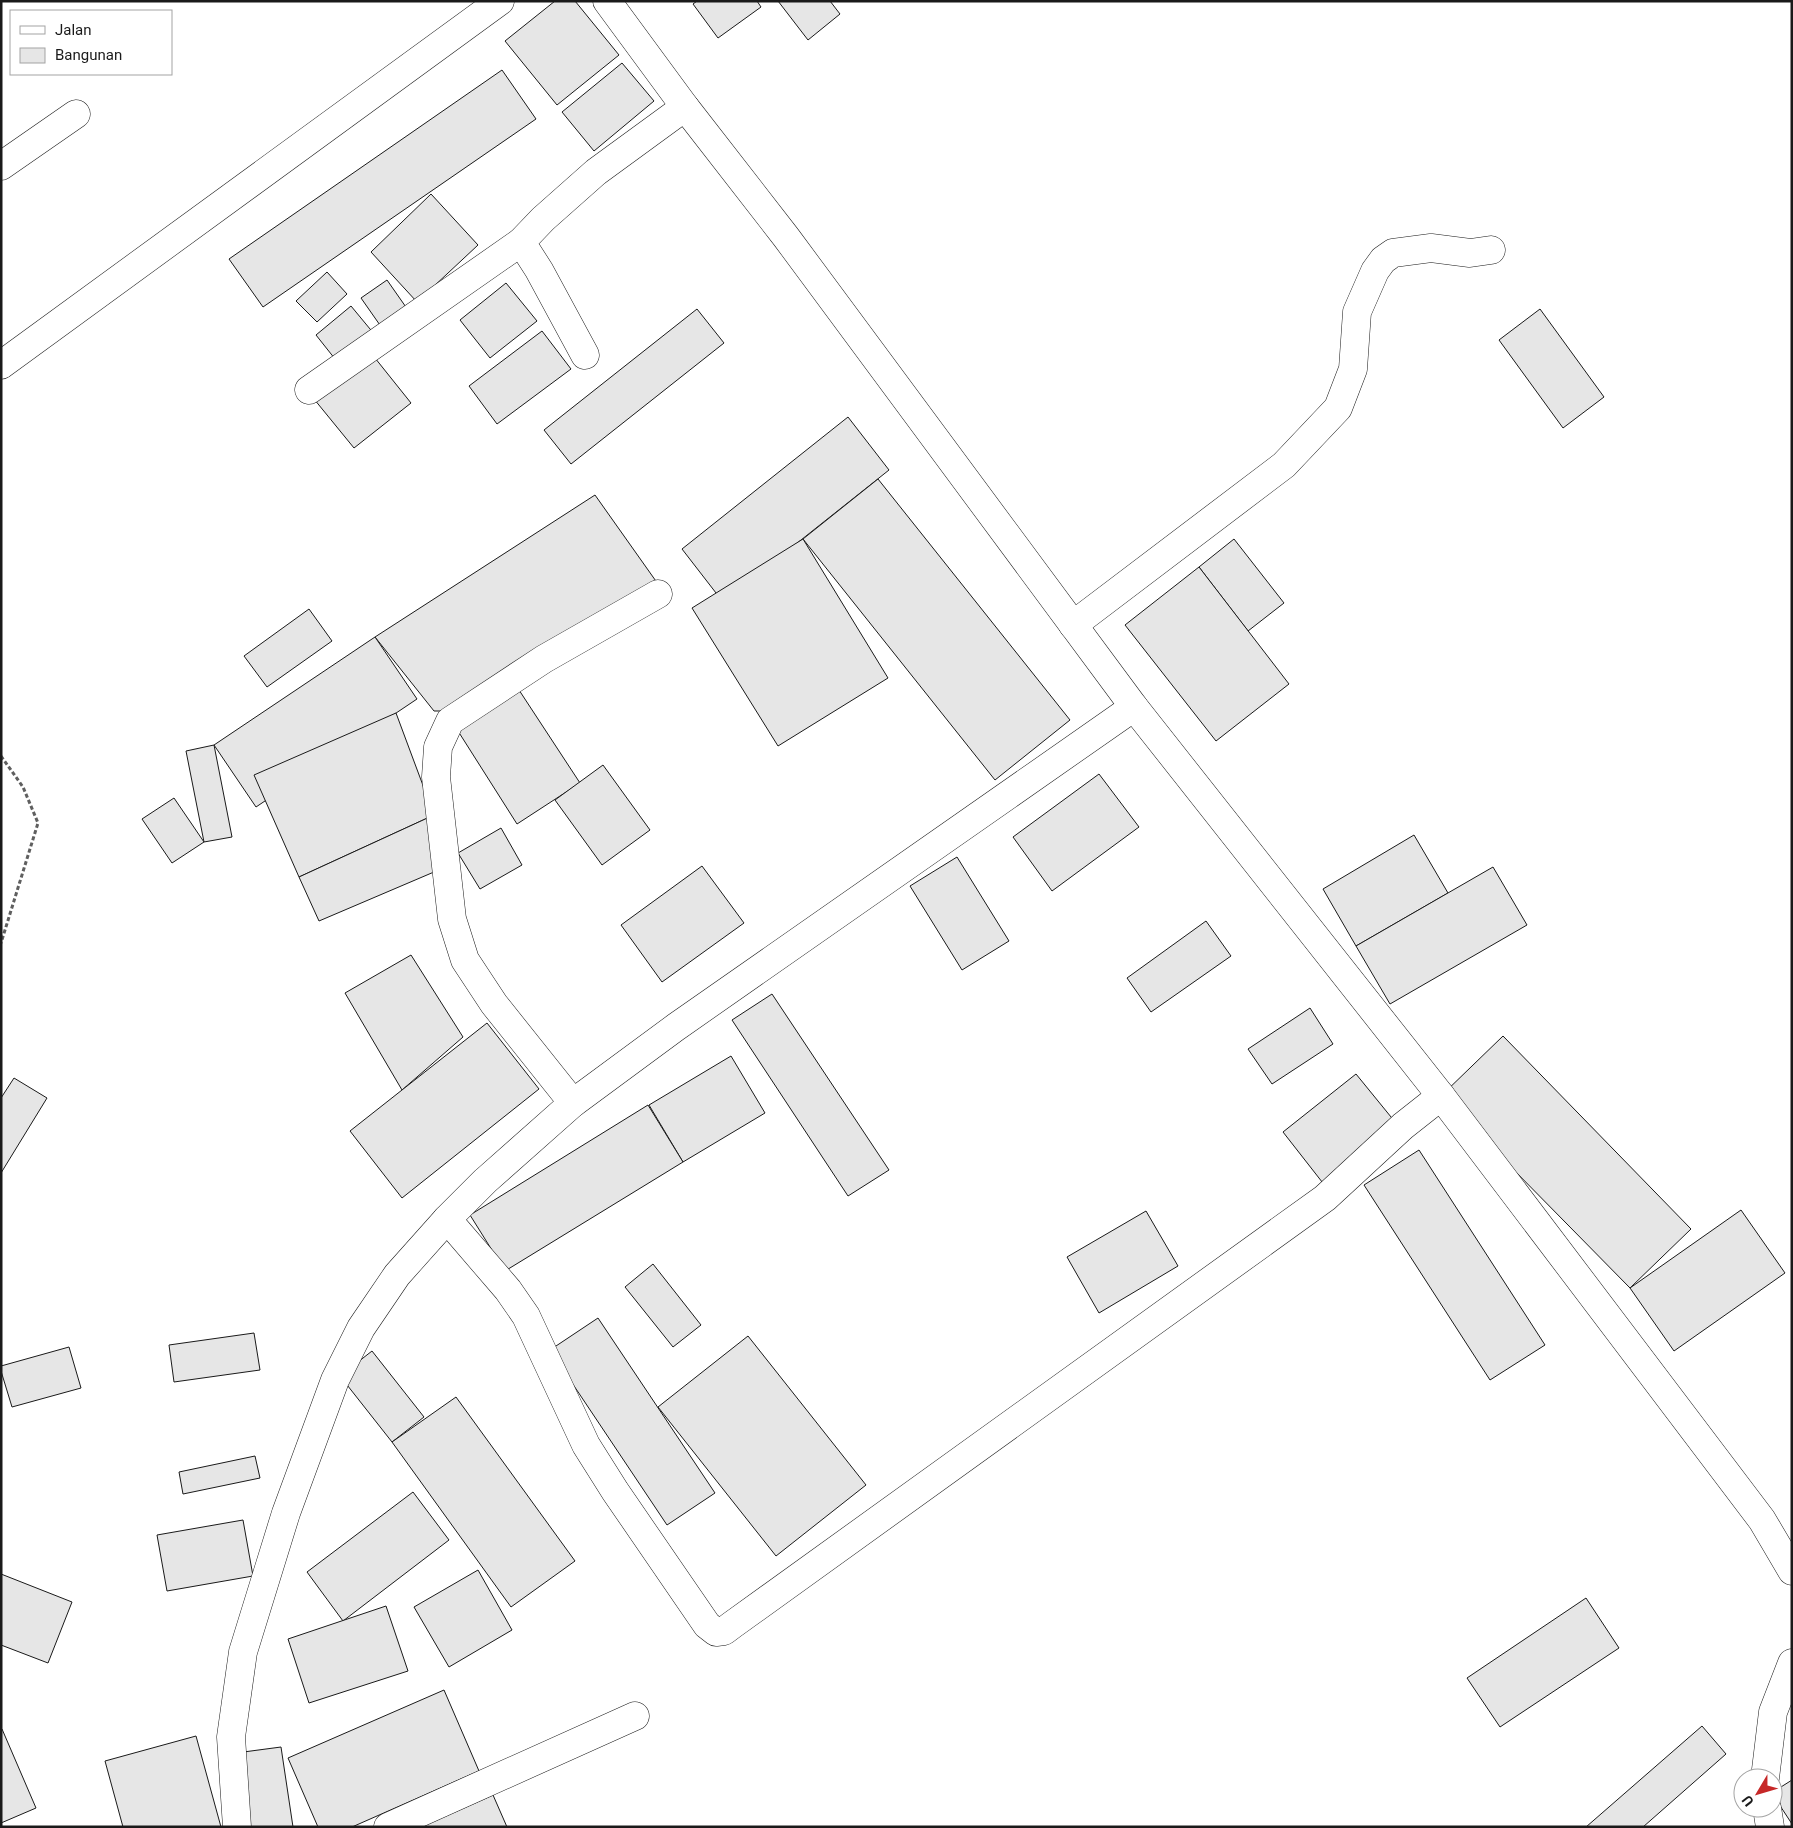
<svg xmlns="http://www.w3.org/2000/svg" width="1793" height="1828" font-family="Roboto,sans-serif">
<rect width="100%" height="100%" fill="#fff"/>
<g fill="#e6e6e6" stroke="#1a1a1a">
<polygon points="555,1 575,1 619,55 557,105 505,41"/>
<polygon points="697,1 757,1 761,7 718,38 693,4"/>
<polygon points="778,1 830,1 840,14 808,40"/>
<polygon points="622,63 654,101 594,151 562,112"/>
<polygon points="502,70 536,119 263,307 229,259"/>
<polygon points="431,194 478,245 417,302 371,252"/>
<polygon points="327,272 347,294 317,322 296,301"/>
<polygon points="387,280 408,310 382,328 361,298"/>
<polygon points="506,283 537,321 490,358 460,320"/>
<polygon points="351,306 375,335 339,364 316,335"/>
<polygon points="697,309 724,343 571,464 544,430"/>
<polygon points="1540,309 1604,397 1563,428 1499,340"/>
<polygon points="542,331 571,369 497,424 469,386"/>
<polygon points="371,353 411,403 354,448 314,399"/>
<polygon points="848,417 889,470 723,602 682,549"/>
<polygon points="878,479 1070,720 995,780 803,539"/>
<polygon points="595,495 658,584 449,711 434,711 375,637"/>
<polygon points="803,539 888,678 778,746 692,608"/>
<polygon points="1234,539 1284,603 1248,631 1199,567"/>
<polygon points="1199,567 1289,684 1216,741 1125,625"/>
<polygon points="309,609 332,641 267,687 244,656"/>
<polygon points="375,637 417,699 256,807 214,745"/>
<polygon points="519,690 580,783 517,824 458,731"/>
<polygon points="396,713 434,815 299,877 254,775"/>
<polygon points="214,745 232,837 204,842 186,751"/>
<polygon points="603,765 650,830 602,865 555,800"/>
<polygon points="1099,774 1139,827 1052,891 1013,837"/>
<polygon points="174,798 204,842 172,863 142,819"/>
<polygon points="434,815 441,869 319,921 299,877"/>
<polygon points="501,828 522,865 480,889 458,853"/>
<polygon points="1414,835 1448,893 1356,946 1323,889"/>
<polygon points="957,857 1009,941 962,970 910,886"/>
<polygon points="702,866 744,923 662,982 621,925"/>
<polygon points="1493,867 1527,925 1390,1004 1356,946"/>
<polygon points="1206,921 1231,956 1151,1012 1127,978"/>
<polygon points="411,955 463,1037 402,1090 345,993"/>
<polygon points="772,994 889,1170 848,1196 732,1020"/>
<polygon points="1310,1008 1333,1044 1272,1084 1248,1049"/>
<polygon points="487,1023 539,1089 402,1198 350,1131"/>
<polygon points="1503,1036 1691,1229 1630,1288 1441,1096"/>
<polygon points="731,1056 765,1113 683,1162 649,1105"/>
<polygon points="1356,1074 1400,1128 1326,1187 1283,1132"/>
<polygon points="14,1078 47,1098 1,1173 1,1098"/>
<polygon points="648,1105 683,1162 505,1271 470,1215"/>
<polygon points="1419,1150 1545,1345 1490,1380 1364,1185"/>
<polygon points="1741,1210 1785,1273 1674,1351 1630,1288"/>
<polygon points="1146,1211 1178,1266 1099,1313 1067,1257"/>
<polygon points="653,1264 701,1325 673,1347 625,1287"/>
<polygon points="598,1318 715,1493 667,1525 550,1350"/>
<polygon points="254,1333 260,1370 174,1382 169,1345"/>
<polygon points="748,1336 866,1485 776,1556 658,1407"/>
<polygon points="69,1347 81,1388 12,1407 1,1371 1,1366"/>
<polygon points="372,1351 424,1417 392,1442 340,1376"/>
<polygon points="456,1397 575,1561 511,1607 392,1442"/>
<polygon points="255,1456 260,1478 183,1494 179,1472"/>
<polygon points="413,1492 449,1540 343,1621 307,1572"/>
<polygon points="243,1520 253,1576 167,1591 157,1535"/>
<polygon points="478,1570 512,1630 449,1667 414,1607"/>
<polygon points="1,1574 72,1602 48,1663 1,1645"/>
<polygon points="1586,1598 1619,1648 1500,1727 1467,1678"/>
<polygon points="386,1606 408,1671 309,1703 288,1639"/>
<polygon points="444,1690 479,1771 352,1827 318,1827 288,1758"/>
<polygon points="1702,1726 1726,1754 1643,1827 1586,1827"/>
<polygon points="2,1729 36,1808 1,1823 1,1730"/>
<polygon points="196,1736 221,1827 123,1827 105,1761"/>
<polygon points="281,1747 293,1827 247,1827 236,1753"/>
<polygon points="1792,1780 1792,1824 1773,1795 1773,1792"/>
<polygon points="493,1795 507,1827 421,1827"/>
</g>
<g fill="none" stroke-linecap="round" stroke-linejoin="round">
<defs>
<g id="street">
<polyline points="607,1 685,107 786,237 1134,707 1441,1096 1762,1520 1792,1571"/>
<polyline points="1,166 76,114"/>
<polyline points="585,355 539,270 521,242 543,219 596,172 685,107"/>
<polyline points="1,365 500,1"/>
<polyline points="309,390 521,242"/>
<polyline points="1073,625 1284,465 1338,408 1353,369 1357,312 1375,271 1383,260 1393,253 1431,248 1470,253 1491,250"/>
<polyline points="573,1103 494,1004 465,960 452,919 436,777 438,747 450,721 544,659 658,594"/>
<polyline points="447,1219 508,1290 526,1316 586,1445 615,1491 707,1625 716,1632 724,1631 732,1625 1325,1198 1403,1126 1441,1096"/>
<polyline points="1765,1778 1773,1712 1792,1663"/>
<polyline points="1767,1808 1770,1827"/>
<polyline points="237,1827 231,1737 243,1652 286,1513 335,1380 361,1328 397,1275 447,1219 485,1181 573,1103 676,1027 1134,707"/>
<polyline points="388,1827 635,1716"/>
</g>
</defs>
<use href="#street" stroke="#1a1a1a" stroke-width="29"/>
<polyline stroke="#5f5f5f" stroke-width="3" stroke-dasharray="4 2.5" stroke-linecap="butt" points="1,756 23,787 38,823 1,943"/>
<use href="#street" stroke="#fff" stroke-width="28"/>
</g>
<rect width="1793" height="1828" fill="none" stroke="#1a1a1a" stroke-width="5"/>
<rect x="10" y="10" width="162" height="65" fill="#ffffff" stroke="#a3a3a3"/>
<rect x="20" y="26" width="25" height="8" fill="#ffffff" stroke="#a3a3a3"/>
<text x="55" y="35" font-size="15" fill="#1a1a1a">Jalan</text>
<rect x="20" y="48" width="25" height="15" fill="#e6e6e6" stroke="#a3a3a3"/>
<text x="55" y="60" font-size="15" fill="#1a1a1a">Bangunan</text>
<g transform="translate(1758 1793) rotate(232)"><circle r="24" fill="#ffffff" stroke="#a3a3a3"/>
<path d="M0-4L9 19L0 12L-9 19Z" fill="#c62828"/>
<text y="-8" font-size="14" font-weight="bold" text-anchor="middle" fill="#1a1a1a">U</text>
</g>
</svg>
